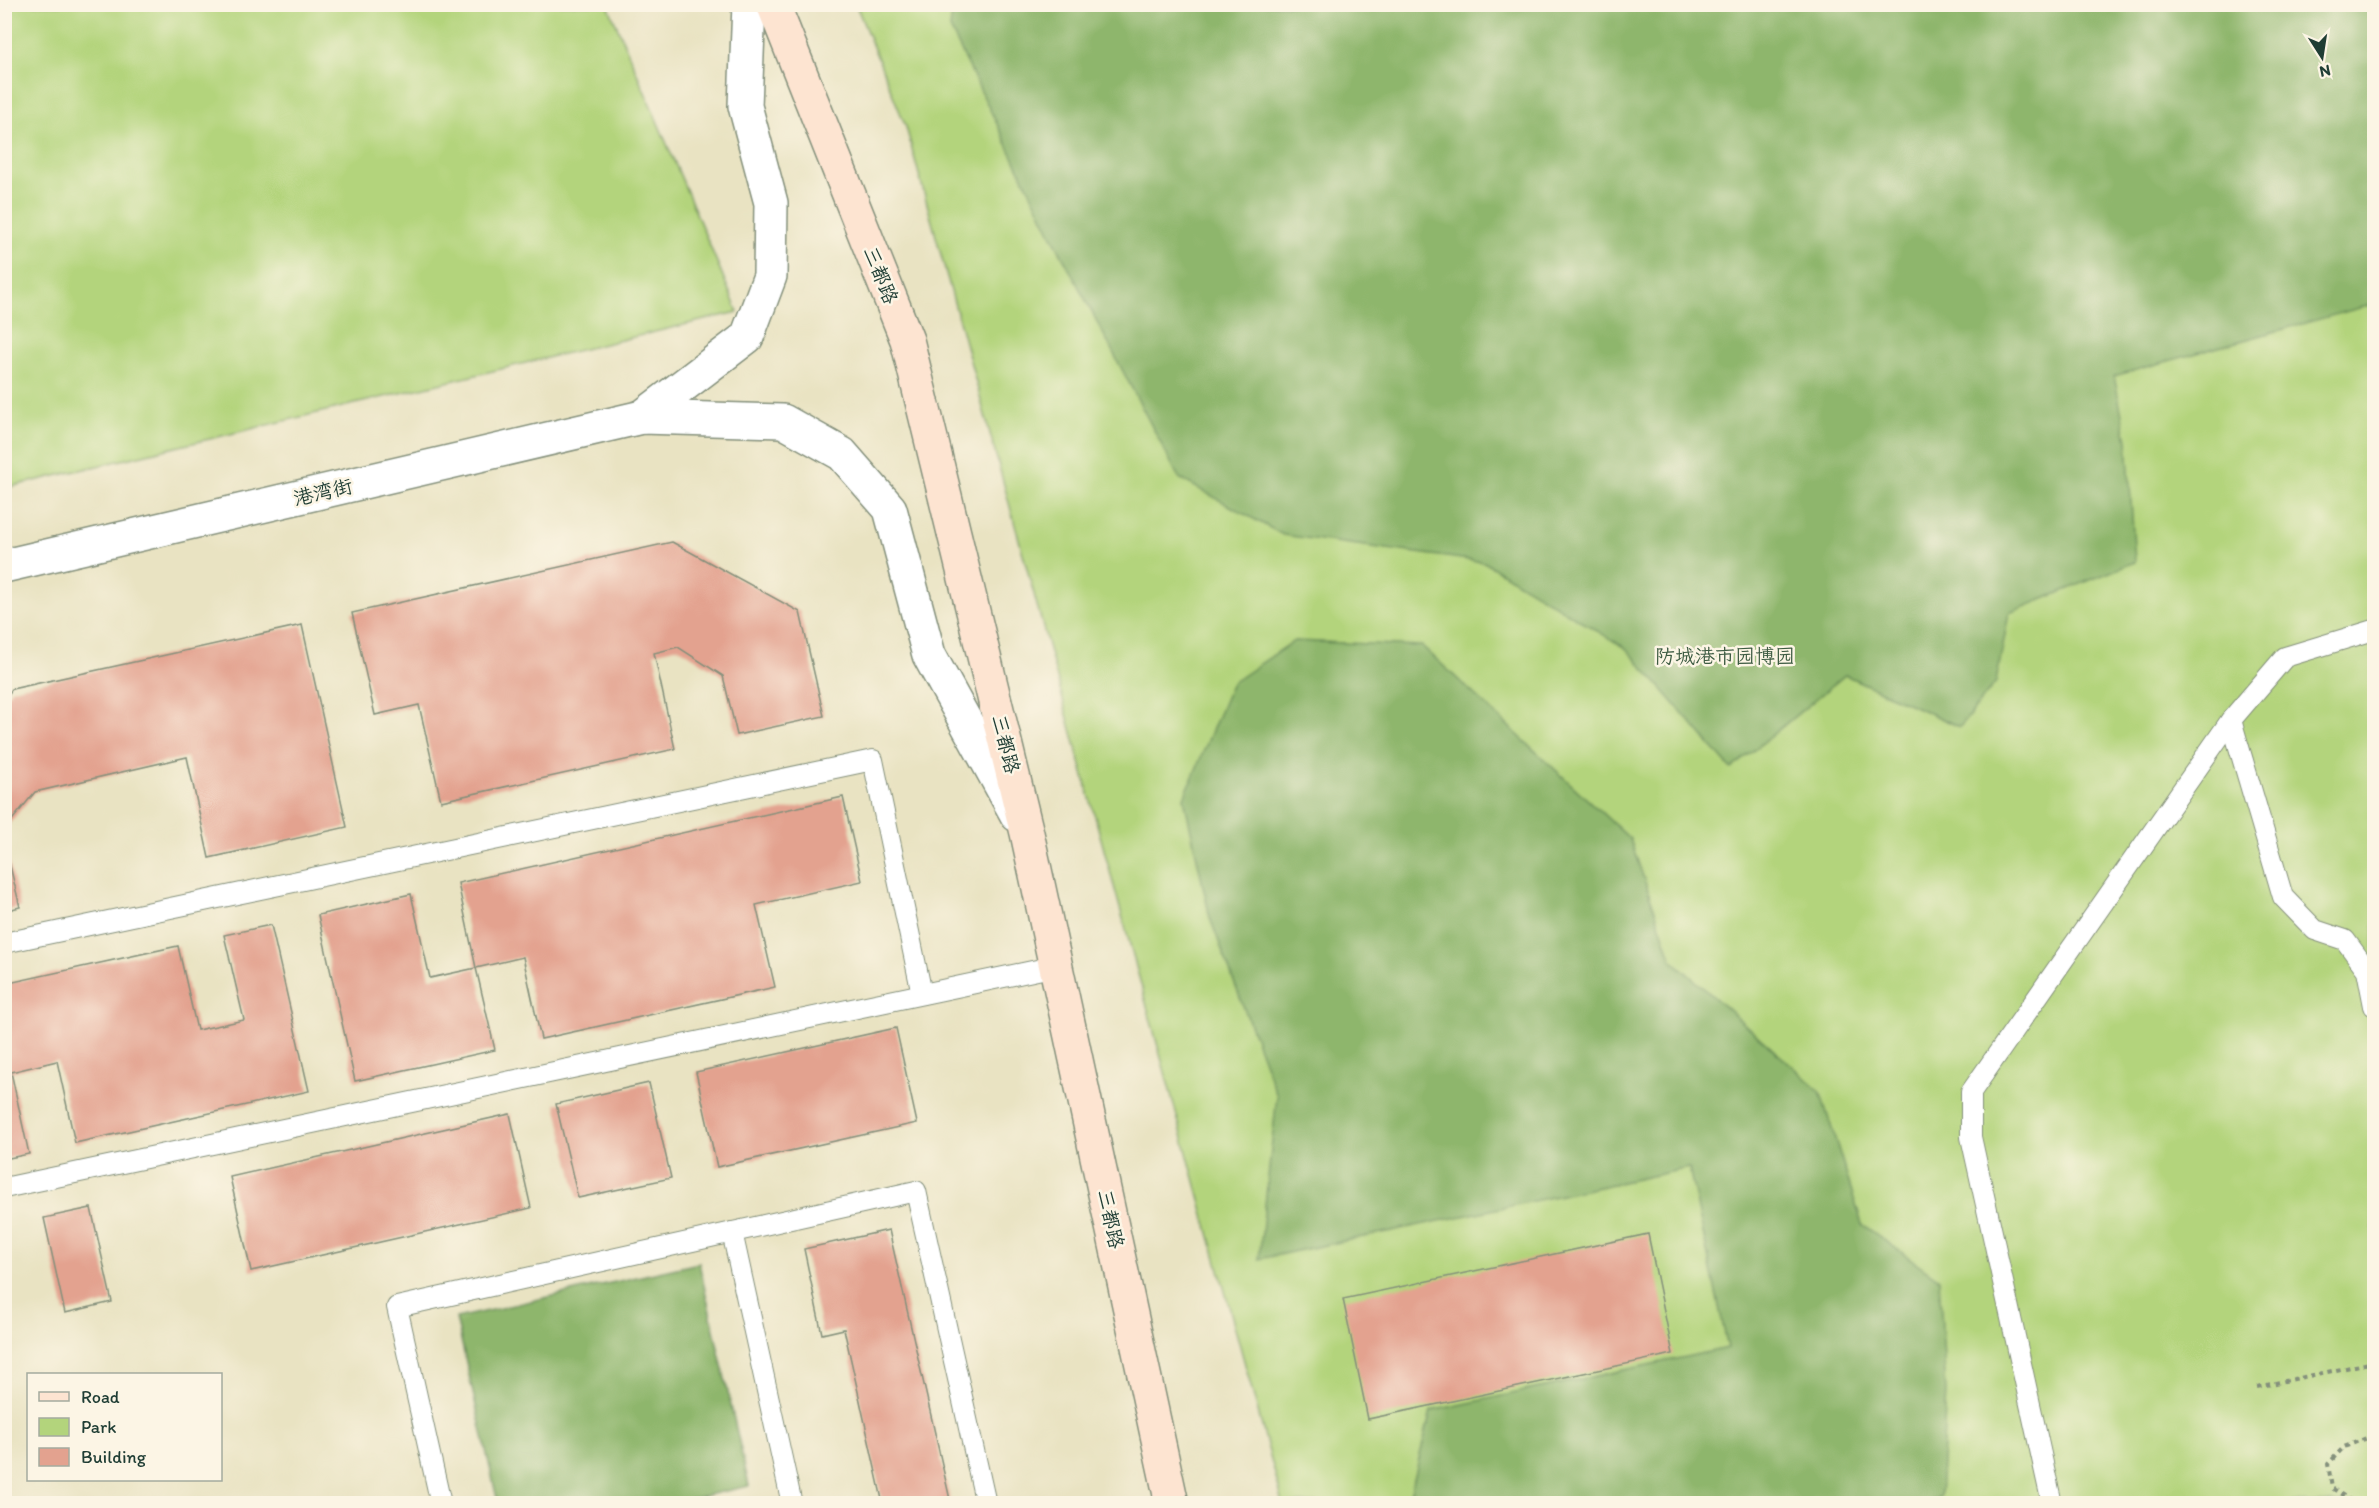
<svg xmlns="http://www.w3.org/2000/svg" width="2379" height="1508" font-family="Itim,'LXGW WenKai TC',sans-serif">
<rect width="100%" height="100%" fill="#fcf5e5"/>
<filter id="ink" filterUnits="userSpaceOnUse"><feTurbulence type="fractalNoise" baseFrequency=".0167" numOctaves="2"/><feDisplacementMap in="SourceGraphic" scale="12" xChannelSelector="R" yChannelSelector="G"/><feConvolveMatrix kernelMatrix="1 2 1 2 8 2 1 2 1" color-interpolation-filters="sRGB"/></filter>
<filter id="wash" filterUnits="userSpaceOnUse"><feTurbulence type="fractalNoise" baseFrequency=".008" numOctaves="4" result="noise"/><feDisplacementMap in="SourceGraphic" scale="24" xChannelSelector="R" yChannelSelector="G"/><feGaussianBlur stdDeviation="1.35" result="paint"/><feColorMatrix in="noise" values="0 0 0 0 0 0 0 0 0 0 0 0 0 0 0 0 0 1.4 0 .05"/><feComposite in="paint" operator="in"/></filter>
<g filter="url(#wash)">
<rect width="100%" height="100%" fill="#e9e3c2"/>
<g fill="#b3d47c" stroke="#698858" stroke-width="1.5">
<polygon points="4,5 608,5 738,312 5,488"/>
<polygon points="856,5 2374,5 2374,1503 1283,1503 906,127"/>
</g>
<g fill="#8eb66c" stroke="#567a50" stroke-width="1.5">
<polygon points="953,5 2374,5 2374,304 2114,376 2127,440 2135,562 2009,613 1996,682 1960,727 1845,675 1731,769 1627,649 1484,562 1283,535 1179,478 1052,236 950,28"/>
<polygon points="1294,641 1422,646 1630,839 1672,960 1820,1091 1862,1224 1939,1279 1946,1391 1940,1497 1921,1504 1408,1503 1431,1411 1728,1348 1689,1168 1259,1259 1277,1096 1210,918 1184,798 1232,683"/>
<polygon points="699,1263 749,1486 672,1503 498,1503 456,1318"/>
</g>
<g id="blocks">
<g fill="#e3a28f">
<polygon points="672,542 800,612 824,716 737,735 723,676 678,647 654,653 675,749 441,801 419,705 375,715 352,613"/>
<polygon points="302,625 347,827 209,858 187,757 35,792 4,830 4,700 12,689"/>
<polygon points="843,797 862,881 756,905 775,987 541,1039 523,957 476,968 458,883"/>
<polygon points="4,841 20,907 4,911"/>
<polygon points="411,894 430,978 476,968 495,1050 355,1081 318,915"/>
<polygon points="271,925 309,1091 75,1143 57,1061 11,1072 29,1154 4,1159 4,984 178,946 197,1030 244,1020 224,935"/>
<polygon points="896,1028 917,1123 717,1167 696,1072"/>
<polygon points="649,1083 671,1178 578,1198 556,1104"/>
<polygon points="510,1114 531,1208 251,1271 230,1177"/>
<polygon points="91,1208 112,1302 65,1313 44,1218"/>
<polygon points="889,1230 951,1504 883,1504 844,1329 822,1334 804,1249"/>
<polygon points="1648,1234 1673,1354 1368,1419 1343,1299"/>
</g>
</g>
</g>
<g filter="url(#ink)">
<use href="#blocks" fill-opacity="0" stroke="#84907b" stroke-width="1.5"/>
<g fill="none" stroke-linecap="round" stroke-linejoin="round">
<defs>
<g id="lane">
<polyline points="2231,720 2283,897 2315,930 2345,940 2367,970 2374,1006"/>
<polyline points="4,943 873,760 922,994"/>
<polyline points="4,1188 1056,966"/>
<polyline points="732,1232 792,1504"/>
<polyline points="441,1504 397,1307 916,1191 986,1504"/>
<polyline points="2052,1504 1971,1137 1971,1092 2231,720 2285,657 2374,630"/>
</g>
<g id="street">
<polyline points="642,417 747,337 770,276 771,203 745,106 749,4"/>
<polyline points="4,566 642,417 783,421 842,454 890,509 929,655 1017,815"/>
</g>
<polyline id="secondary" points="773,4 907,340 1027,833 1172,1504"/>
</defs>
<use href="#lane" stroke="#84907b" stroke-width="22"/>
<use href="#street" stroke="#84907b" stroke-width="36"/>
<use href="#secondary" stroke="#84907b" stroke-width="36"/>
<g stroke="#84907b" stroke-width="4" stroke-dasharray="4.5 4.5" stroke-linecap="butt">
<polyline points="2257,1387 2374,1362"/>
<polyline points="2374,1435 2344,1447 2328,1464 2332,1488 2353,1502 2374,1502"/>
</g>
<use href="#lane" stroke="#fff" stroke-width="20"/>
<use href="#street" stroke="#fff" stroke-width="33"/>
<use href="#secondary" stroke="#fde4d1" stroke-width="33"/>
</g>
</g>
<g text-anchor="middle" stroke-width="5" stroke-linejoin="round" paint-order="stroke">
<g font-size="20" fill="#1f3d34" stroke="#fcf5e5">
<text transform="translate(881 275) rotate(68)" y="7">三都路</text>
<text transform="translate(323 492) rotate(-13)" y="7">港湾街</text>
<text transform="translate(1006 744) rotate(76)" y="7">三都路</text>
<text transform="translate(1111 1219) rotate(78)" y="7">三都路</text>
</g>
<g font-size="20" fill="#3d5b42" stroke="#fcf5e5">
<text x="1725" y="663">防城港市园博园</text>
</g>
</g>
<rect width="2379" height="1508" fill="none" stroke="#fcf5e5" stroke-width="24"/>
<rect x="27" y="1373" width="195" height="108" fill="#fcf5e5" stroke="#a4ab9e" stroke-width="1.5"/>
<rect x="39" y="1392" width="30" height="9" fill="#fde4d1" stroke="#a4ab9e" stroke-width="1.5"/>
<text x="81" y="1403" font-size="18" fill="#1f3d34">Road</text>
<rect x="39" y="1418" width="30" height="18" fill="#b3d47c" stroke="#a4ab9e" stroke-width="1.5"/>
<text x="81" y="1433" font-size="18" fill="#1f3d34">Park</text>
<rect x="39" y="1448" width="30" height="18" fill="#e3a28f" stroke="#a4ab9e" stroke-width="1.5"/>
<text x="81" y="1463" font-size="18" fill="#1f3d34">Building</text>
<g transform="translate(2322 57) rotate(168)" stroke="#fcf5e5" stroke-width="4.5" paint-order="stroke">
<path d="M0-4.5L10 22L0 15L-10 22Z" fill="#1f3d34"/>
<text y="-9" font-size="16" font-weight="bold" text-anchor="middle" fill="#1f3d34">N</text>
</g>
</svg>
